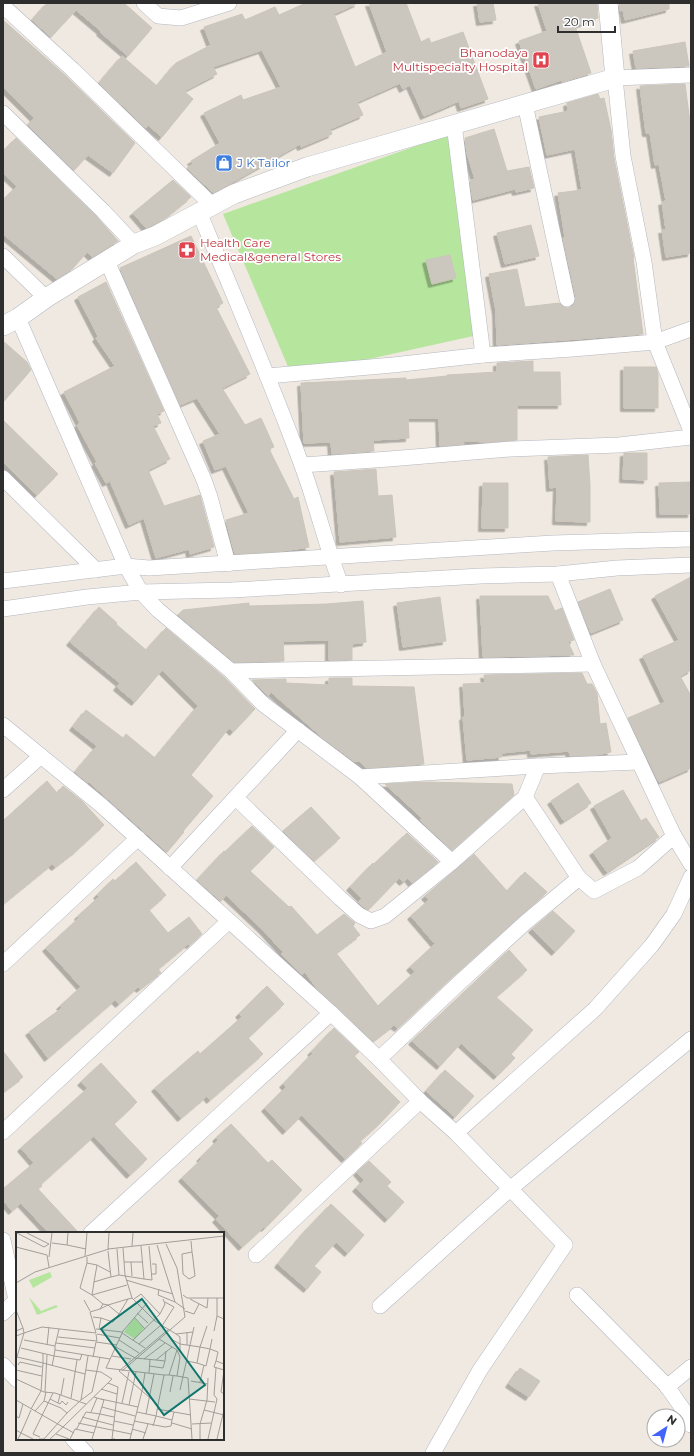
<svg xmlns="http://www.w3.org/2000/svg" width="694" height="1456" font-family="Montserrat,sans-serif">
<defs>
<filter id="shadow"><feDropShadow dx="-3.5" dy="3.5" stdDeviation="0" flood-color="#0004"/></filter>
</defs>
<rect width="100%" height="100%" fill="#efe9e1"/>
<polygon fill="#b6e59e" points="450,134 487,333 292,376 223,214"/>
<g fill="#cbc7bf" stroke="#cbc5ba" filter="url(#shadow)">
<polygon points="47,3 124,3 152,28 128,56 100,32 101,31 76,10 51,37 32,20"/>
<polygon points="306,3 358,3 334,14 355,67 387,52 369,3 406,3 421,42 429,38 431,43 463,32 488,99 461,108 459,101 424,116 410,85 403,89 400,83 357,102 363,115 330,129 332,134 301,147 300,144 213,193 206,185 205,185 187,168 193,164 191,161 220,143 204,113 241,95 243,100 281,87 262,50 213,67 217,74 184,91 193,99 162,137 148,125 146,128 99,83 122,56 157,86 176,63 211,45 204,27 242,14 245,20 275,7 279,15"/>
<polygon points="477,3 493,3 496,20 480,22"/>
<polygon points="538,3 597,3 598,18 575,26 591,73 562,82 561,80 536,89 519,41 547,31"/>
<polygon points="619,3 669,3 669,9 625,20 623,10 620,11"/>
<polygon points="3,20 67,77 135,143 113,173 88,155 74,170 28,125 34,118 3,87"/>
<polygon points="685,42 689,66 636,68 633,51"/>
<polygon points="685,84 691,130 691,253 666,257 662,230 666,230 662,202 666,201 659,164 655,165 650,133 646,133 640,86"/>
<polygon points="598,94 600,99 604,98 611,130 614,158 634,258 633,258 643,334 497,345 496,311 489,274 517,269 525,307 559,303 564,307 568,308 573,306 575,302 576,297 563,238 565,237 558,193 582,190 575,149 547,155 539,117 568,111 567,103"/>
<polygon points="494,129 507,171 529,167 534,188 516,192 515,189 473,200 470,180 475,179 467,153 465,138"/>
<polygon points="16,138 97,217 118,241 92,257 87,252 73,268 57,279 3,234 3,200 17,186 3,173 3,151"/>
<polygon points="173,180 191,197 164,219 146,228 133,213"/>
<polygon points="531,225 539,256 505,264 497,233"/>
<polygon points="191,236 223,303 216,307 250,374 222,388 245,425 261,418 274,447 269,449 294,499 298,497 309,547 282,551 235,554 226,520 249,513 226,466 215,470 203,441 220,434 197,398 180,405 120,268"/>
<polygon points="450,255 456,278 432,284 426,260"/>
<polygon points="106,282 164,411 157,414 161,423 153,426 170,459 148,470 164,506 200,495 214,547 190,554 189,549 156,558 144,518 129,525 110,481 106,483 95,463 97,462 77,425 80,423 64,392 115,366 96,338 98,336 78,297"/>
<polygon points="3,341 27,362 31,370 3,402"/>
<polygon points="533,361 533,372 560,372 561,405 517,405 517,440 492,442 463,441 464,444 440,446 439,418 408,418 409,438 373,440 374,451 332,454 331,442 304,443 301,383 406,378 406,380 447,376 447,375 497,372 497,363"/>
<polygon points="624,367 656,367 658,374 658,408 624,408"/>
<polygon points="3,420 58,474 37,495 3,462"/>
<polygon points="624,453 647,453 647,480 623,479"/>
<polygon points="588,455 590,485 590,522 556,521 557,487 550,488 548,457"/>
<polygon points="376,469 378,496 392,495 396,537 340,542 334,472"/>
<polygon points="691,482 691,514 660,514 659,483"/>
<polygon points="483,483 508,483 508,528 482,528"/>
<polygon points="691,577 691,670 680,676 691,696 691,768 659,782 628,718 665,702 643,656 679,640 655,596"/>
<polygon points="610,589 623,620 591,633 578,602"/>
<polygon points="480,596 548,596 555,611 562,608 574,640 568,642 574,655 483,657"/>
<polygon points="440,597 446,641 403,647 397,603"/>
<polygon points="363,601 366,642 352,644 352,660 329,660 329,640 283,641 284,661 234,662 178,615 183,610 249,603 249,606 327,604"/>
<polygon points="99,607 117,623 116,624 146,650 166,628 225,678 255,709 233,732 229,728 191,775 213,796 183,831 184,832 167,852 89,782 88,783 75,772 97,746 73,727 86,710 123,738 126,734 155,758 198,706 162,670 135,702 117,687 120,683 70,642"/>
<polygon points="582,673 587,684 592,684 597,693 600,724 606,723 611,752 596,755 570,756 569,751 531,754 531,750 501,753 502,757 467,760 463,717 465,716 463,684 485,683 484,675"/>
<polygon points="329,678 352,678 352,686 414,687 424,764 366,768 359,761 354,761 323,738 271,692 268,696 252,680 286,679 286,683 329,685"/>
<polygon points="47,781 57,793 63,786 82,801 104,825 77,850 55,867 52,864 3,904 3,821"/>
<polygon points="423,782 512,784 514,795 452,850 420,820 422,818 385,784"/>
<polygon points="578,783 591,803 564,821 551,801"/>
<polygon points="623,790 641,821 646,818 659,837 607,872 593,852 612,838 594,806"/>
<polygon points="311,807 340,838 314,861 283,831"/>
<polygon points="252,826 274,847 250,871 289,907 291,906 317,935 344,914 355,923 353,926 360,935 336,953 378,1006 415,972 410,967 435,944 411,916 429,900 425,896 474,854 507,891 525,872 547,892 452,977 398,1028 394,1025 373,1041 318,990 305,972 302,974 292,965 281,954 283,952 263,930 226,895 221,901 197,880 224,851 225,852"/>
<polygon points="407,833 438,862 412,883 408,878 403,882 399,878 368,910 364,907 358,902 362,899 350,887 373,863 374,864"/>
<polygon points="136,862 166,895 149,910 168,933 189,917 202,934 190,945 188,944 158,969 161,973 159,974 140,989 138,987 119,1004 115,1000 48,1058 29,1032 62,1008 60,1006 81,987 46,948 79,918 78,916 99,897 97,895 113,879 115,881"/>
<polygon points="553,911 575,931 555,952 532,929"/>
<polygon points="509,950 527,970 496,997 533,1030 511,1054 515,1058 497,1076 461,1043 440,1066 412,1041"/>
<polygon points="267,986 284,1004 248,1038 263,1054 210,1100 207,1096 181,1118 155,1088 198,1051 200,1054 242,1017 239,1014"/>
<polygon points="334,1028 359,1052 354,1056 400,1102 379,1124 360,1141 362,1143 345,1159 302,1115 286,1131 265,1108 286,1087 283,1084 313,1053 311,1052"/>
<polygon points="3,1051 23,1077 3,1092"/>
<polygon points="101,1063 137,1102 114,1124 147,1159 130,1175 94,1136 41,1184 42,1186 38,1189 79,1233 49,1233 21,1203 12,1211 3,1200 3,1189 34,1163 21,1148 88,1088 81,1082"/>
<polygon points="445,1070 474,1096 455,1117 426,1091"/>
<polygon points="231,1124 268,1163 272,1160 302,1190 265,1228 264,1227 242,1247 216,1219 219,1216 182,1178 202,1159 200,1158 218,1140 216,1138"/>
<polygon points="369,1161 391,1182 387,1186 404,1202 388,1219 356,1188 364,1180 357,1172"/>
<polygon points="331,1204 364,1235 348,1253 336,1242 314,1266 321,1272 307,1289 278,1264 306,1230"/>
<polygon points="520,1368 540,1381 529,1397 509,1384"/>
</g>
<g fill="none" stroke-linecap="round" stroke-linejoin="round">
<defs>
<g id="minor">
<polyline points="144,3 158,16 181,18 229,3"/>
<polyline points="3,6 73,70 212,205"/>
<polyline points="691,75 615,78 623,156 644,262 655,342 691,431"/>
<polyline points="525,104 567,299"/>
<polyline points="3,113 103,211 134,244"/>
<polyline points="454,124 483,355"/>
<path d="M199,212C234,295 270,379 301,463C316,503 326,545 341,585"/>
<polyline points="3,256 46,298"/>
<polyline points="107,261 204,480 210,497 228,564"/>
<polyline points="18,318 126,566 141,592 158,610 231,671 263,704 360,777 538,766 639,762"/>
<polyline points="267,376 393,365 483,355 573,349 655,342 691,329"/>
<polyline points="302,465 389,459 511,449 619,445 691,437"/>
<polyline points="3,478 96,570"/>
<polyline points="3,581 126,566 149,568 553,543 691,539"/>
<polyline points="3,609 87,597 141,592 232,590 481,576 558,574 617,568 691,565"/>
<polyline points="231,671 593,664"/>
<polyline points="3,725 101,805 331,1013 91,1233"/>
<polyline points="360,777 452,862 525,797 538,766"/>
<polyline points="3,790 41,756"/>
<polyline points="525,797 579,878"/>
<polyline points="236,798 340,898 359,915 371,921 385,916 452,862"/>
<polyline points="674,836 691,864"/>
<polyline points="170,868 298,730"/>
<polyline points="3,964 138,838"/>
<polyline points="331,1013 379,1059 458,984 526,922 579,878 594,891 638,868 674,836 593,664 558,574"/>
<polyline points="379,1059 420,1101 456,1133 595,1009 652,945 674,914 691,877"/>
<polyline points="3,1132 229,921"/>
<polyline points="3,1240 16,1300 3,1313"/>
<polyline points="256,1255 420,1101"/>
<polyline points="577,1295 666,1385 685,1412 691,1425"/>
<polyline points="380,1306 510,1189 691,1039"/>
<polyline points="3,1365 17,1380"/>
<polyline points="667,1387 691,1367"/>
<polyline points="73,1439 86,1453"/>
<polyline points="433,1453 480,1370 565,1245 456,1133"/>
</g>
<polyline id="tertiary" points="3,326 18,318 46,298 134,244 155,236 234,194 307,167 615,78 608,3"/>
</defs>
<use href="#minor" stroke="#b4b7c1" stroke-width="16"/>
<use href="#tertiary" stroke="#b4b7c1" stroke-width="20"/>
<use href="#minor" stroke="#fff" stroke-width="15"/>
<use href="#tertiary" stroke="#fff" stroke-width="19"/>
</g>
<defs>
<symbol id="hospital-square" viewBox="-11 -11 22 22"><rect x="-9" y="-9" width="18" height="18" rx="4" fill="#e0444e" stroke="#fff"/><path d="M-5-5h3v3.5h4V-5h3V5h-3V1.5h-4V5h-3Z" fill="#fff"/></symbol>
<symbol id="shop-square" viewBox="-11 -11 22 22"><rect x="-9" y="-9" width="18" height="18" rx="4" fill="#3f7fe0" stroke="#fff"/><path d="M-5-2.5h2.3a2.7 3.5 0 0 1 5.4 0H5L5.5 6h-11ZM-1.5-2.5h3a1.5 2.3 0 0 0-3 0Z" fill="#fff"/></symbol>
<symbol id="pharmacy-square" viewBox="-11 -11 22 22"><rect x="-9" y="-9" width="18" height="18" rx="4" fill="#e0444e" stroke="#fff"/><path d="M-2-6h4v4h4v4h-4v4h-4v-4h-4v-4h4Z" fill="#fff"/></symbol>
</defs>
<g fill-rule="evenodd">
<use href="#hospital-square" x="531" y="50" width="20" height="20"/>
<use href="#shop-square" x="214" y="153" width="20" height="20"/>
<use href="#pharmacy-square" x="177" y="240" width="20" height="20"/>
</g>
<g text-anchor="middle" stroke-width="3.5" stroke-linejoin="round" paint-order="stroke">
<g font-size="12" fill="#be3a42" stroke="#fff" text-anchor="end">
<text x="528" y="57">Bhanodaya<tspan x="528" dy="14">Multispecialty Hospital</tspan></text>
<text x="200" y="247" text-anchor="start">Health Care<tspan x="200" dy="14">Medical&amp;general Stores</tspan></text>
</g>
<g font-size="12" fill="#366cbe" stroke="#fff" text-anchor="start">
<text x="237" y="167">J K Tailor</text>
</g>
</g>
<g transform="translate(16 1232)">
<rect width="208" height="208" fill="#efe9e1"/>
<path d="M34,40L36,45L17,56L13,48ZM13,65L25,79L40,73L42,75L21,83ZM118,86L128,96L119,107L108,100Z" fill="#b6e59e"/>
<path fill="none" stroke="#a29e99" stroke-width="1" d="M1,1L28,15L33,12L11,1M175,9L176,20L177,27L178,36L179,44L173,47L167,42L166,22L176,20M36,11L51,13L52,1M51,13L70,17M141,13L159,70L142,63L143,57M116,14L117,1M0,15L31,23L33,35M107,16L109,43L116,66L139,89L160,102L177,100M92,17L93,1M92,17L208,4M101,17L103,43M208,17V37M92,19L95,45M69,24L71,1M33,25L36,1M71,25V31L81,33L78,50M108,30H127M115,30L116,44M71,31L64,56L76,63L78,50L91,46L103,43L128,47L125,14M136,32H140V42H136M81,33L94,40M128,47L136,48L133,14M110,48L157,62M0,51L19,40L93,17M167,63L171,66H208M201,66V84L208,87M174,67L191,76L192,66M68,68L74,79M159,70L169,77M131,71L107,99L90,136L148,143L142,173M87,72L76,63L111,53M0,78L7,96L0,99M169,79L178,82L183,72M121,81L132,91M103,82L112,67L116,66M144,82L149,72L147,67M77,85L85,86L83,97M118,85L129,97M85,86L97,90L103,82L92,73L112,67M146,94L158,75L149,70M80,97L106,100M198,99L201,84M106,101L129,116M81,102L104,106M160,102L164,105V119M0,104L8,101L7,96M42,105L81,109L80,102M143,107L161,118L153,143H148M155,107L164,112L184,115L191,94M8,108L39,114L43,97M103,108L123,121M117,108L144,82L125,62L118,67M40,111L79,116M123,112L145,93M31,113L33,95M171,113V100M39,114V118L94,127M100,115L119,126L140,128L156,115M5,116L38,124L39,118M27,121V131L69,142M96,124L115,127M1,125L8,101L26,95L80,101L74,80L84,77L92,73L87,72L84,77M1,125L27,131L25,159L15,177M77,125L80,110L101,113M128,127L149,111M140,128L149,129L150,119M171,129L181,131L184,115L194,117L196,107M200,129L198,135L208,138L205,160L208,162M181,131L190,134L194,117L202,120L200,129L208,132M2,133L4,130L26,135M36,134L38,124L64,128L66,122M133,134L147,136L149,129M0,138L26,144M103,139L126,159L114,207M103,139L153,97M106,139L169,85L161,36L150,12M129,141L126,159L142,173L140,184L156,188L158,180M133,141L134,127M153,143L161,144L164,125L161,118M161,144L172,146L176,207M0,147L28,160L39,161L70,172M175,149L192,152M184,150L188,133M92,151L102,155L96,207H99M85,157L101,162M164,158L178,95M29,160L31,123M154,160L157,144M45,163L48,146M55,166L61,128M34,167L42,171L44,163M85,167L122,175M173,167L199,170M0,168L7,172L3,186L0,184M65,168L76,160L84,125M42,171L44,172L46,169L50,173L52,170M106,171L113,140M7,172L47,195L96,147L85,140L70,138M113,173L120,140M86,175L119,184M141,177L175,183M15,178L5,201L17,207M188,178L208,183M19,179L28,169M75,180L81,166L78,165M121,180L140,184L137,194M51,181L65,168L72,124M84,182L98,185M130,182L138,142M66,185L97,193M98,189L117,193M118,189L149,195L155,194L156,188M62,191L115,202M156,191L176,197M176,192L195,191M116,197L130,201M0,198L5,201L2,207M60,198L70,180L84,182M40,202L53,207M24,205L17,202L37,161M23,207H28L51,181L45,176L28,169L30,160M34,207L47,195L58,201M54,207L59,197L78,201M76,207L88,168L81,166M127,207L132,192M184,207V192L191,168L192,146M192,207L201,167L198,163L200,136M201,207L208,178"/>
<path fill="#0f766e" fill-opacity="0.15" stroke="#0f766e" stroke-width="2" d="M126,67L189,153L148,183L85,97Z"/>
<rect width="208" height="208" fill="none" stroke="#2e2e2e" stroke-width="2"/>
</g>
<rect width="694" height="1456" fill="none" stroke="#2e2e2e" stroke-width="8"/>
<g transform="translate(666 1428) rotate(36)"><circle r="19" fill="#ffffff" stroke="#ababab"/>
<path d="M0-3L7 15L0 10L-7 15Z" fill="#4264fb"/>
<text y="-6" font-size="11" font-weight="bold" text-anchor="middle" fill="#2e2e2e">N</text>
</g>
<path d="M558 26v6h57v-6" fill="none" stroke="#2e2e2e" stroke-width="2"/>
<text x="564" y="26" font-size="12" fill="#2e2e2e" stroke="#ffffff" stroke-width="3" paint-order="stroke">20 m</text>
</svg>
